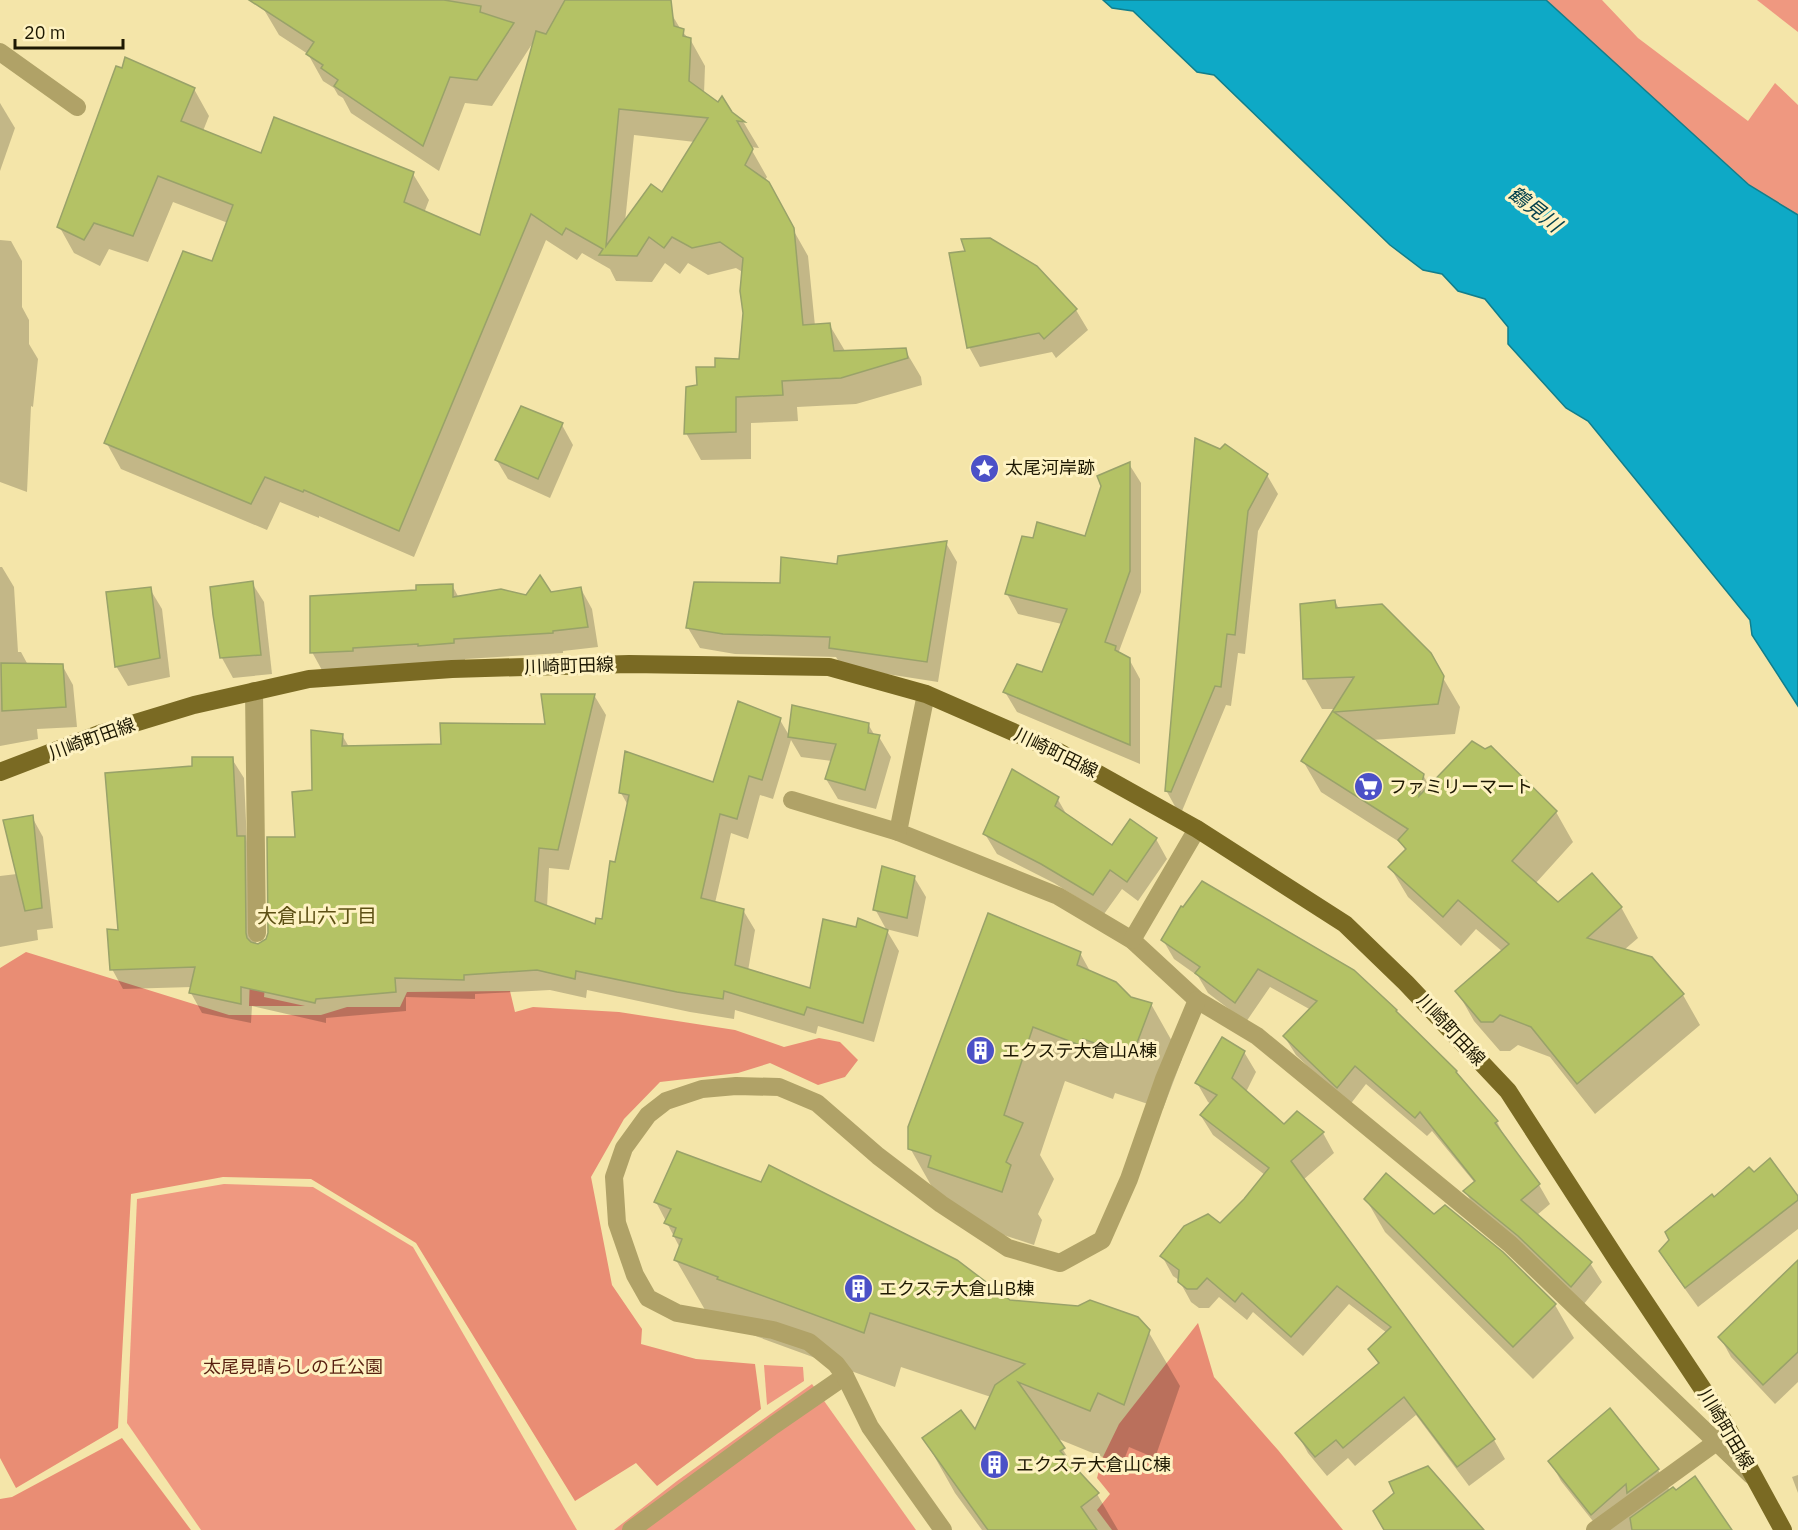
<svg xmlns="http://www.w3.org/2000/svg" width="1798" height="1530" font-family="'IBM Plex Sans','Noto Sans JP',sans-serif">
<rect width="100%" height="100%" fill="#f4e5a9"/>
<g fill="#ef9880">
<polygon points="1546,0 1602,0 1638,38 1748,121 1775,83 1798,105 1798,215 1749,185"/>
<polygon points="1757,0 1798,0 1798,32"/>
<polygon points="224,1184 313,1187 413,1247 577,1530 201,1530 127,1423 137,1199"/>
<polygon points="764,1365 803,1367 804,1381 767,1405"/>
<polygon points="812,1384 916,1530 614,1530 677,1481"/>
</g>
<g fill="#e98d74">
<polygon points="26,952 229,1015 321,1015 347,1007 400,1007 407,992 510,991 515,1012 533,1007 619,1012 735,1030 784,1047 819,1038 840,1042 858,1060 845,1077 818,1085 770,1063 738,1073 660,1082 624,1119 591,1177 612,1285 642,1329 641,1344 696,1359 755,1364 761,1409 657,1486 636,1463 575,1501 416,1243 311,1179 223,1177 131,1194 118,1428 16,1488 0,1458 0,968"/>
<polygon points="250,975 266,976 264,997 305,1006 249,1006"/>
<polygon points="1198,1323 1214,1377 1278,1450 1343,1530 1112,1530 1097,1510 1110,1494 1097,1478 1102,1459 1119,1424"/>
<polygon points="122,1438 191,1530 0,1530 0,1499 12,1497"/>
</g>
<polygon fill="#0ea9c6" stroke="#127e8b" stroke-width="1.5" points="1103,0 1546,0 1749,185 1798,215 1798,706 1752,635 1750,620 1588,421 1566,408 1508,344 1508,327 1485,299 1458,291 1442,274 1423,270 1390,245 1214,75 1197,72 1133,11 1112,8"/>
<g fill="#0003" fill-rule="evenodd">
<path d="M269,0H657L671,13L681,30L688,38L690,39L705,66L704,94L744,123L759,148L750,147L767,177L765,180L808,256L815,326L829,324L845,351L905,350L921,377L922,385L856,404L797,407L798,421L751,423V459L701,460L686,433L698,387L716,368L741,361L744,313V273L736,268L708,275L688,263L680,274L665,263L652,282L616,281L610,269L582,253L577,260L546,240L414,557L319,516V518L280,502L267,530L121,469L106,442L212,263L228,223L173,202L148,262L109,249L100,266L74,253L59,226L194,89L209,116L203,131L261,155L413,174L429,200L424,213L481,237L534,41L492,106L465,103L439,171L351,113L343,98L338,95L334,88L323,81L308,54L279,35L263,8ZM634,135L695,142L662,194L625,222Z"/>
<polygon points="0,103 15,128 0,171"/>
<polygon points="0,240 11,241 22,261 22,307 29,320 29,344 38,359 33,407 31,406 27,492 0,482"/>
<polygon points="1036,268 1076,310 1088,330 1056,358 1052,352 980,367 969,347"/>
<polygon points="562,425 573,445 550,498 508,479 496,459"/>
<polygon points="1197,440 1267,475 1278,494 1258,531 1245,654 1238,653 1231,706 1226,705 1182,811 1177,810 1166,790"/>
<polygon points="1129,464 1141,483 1141,592 1118,654 1129,659 1140,679 1140,764 1017,712 1005,692 1043,674 1062,624 1018,614 1007,594 1085,538"/>
<polygon points="946,543 957,562 938,682 842,667 836,657 735,654 700,648 688,628 781,585 838,566"/>
<polygon points="0,567 2,567 14,587 18,652 21,652 28,665 62,665 73,685 77,727 37,729 38,739 0,746"/>
<polygon points="252,583 264,602 272,674 233,678 222,658"/>
<polygon points="452,585 459,598 527,597 581,589 592,609 598,647 563,651 563,653 465,659 465,662 323,672 312,652 418,591"/>
<polygon points="150,589 162,609 170,677 128,686 116,666"/>
<polygon points="1335,601 1339,609 1429,654 1460,707 1455,734 1372,740 1423,775 1430,787 1490,747 1556,812 1573,842 1535,884 1558,904 1621,907 1638,938 1624,950 1651,958 1683,995 1700,1025 1595,1114 1550,1057 1518,1045 1510,1051 1500,1051 1474,1021 1457,991 1503,952 1476,929 1461,946 1408,897 1390,867 1406,851 1401,843 1321,792 1303,761 1336,709 1322,709 1305,679 1302,605"/>
<polygon points="594,695 606,715 569,870 549,868 547,907 596,926 603,921 629,807 621,793 714,784 780,720 790,737 868,724 875,736 879,737 891,757 876,809 838,799 826,779 832,761 801,757 791,740 773,799 760,795 748,839 731,833 715,903 743,910 755,930 748,971 811,990 857,929 887,931 899,951 874,1042 818,1026 816,1034 735,1010 734,1019 690,1012 587,990 586,998 550,990 475,994 475,999 406,997 406,1011 326,1018 326,1023 252,1006 251,1023 202,1013 191,993 192,987 123,989 112,969 119,931 193,767 232,759 244,778 247,843 255,858 256,947 268,940 296,839 313,792 342,735 349,747 443,745 547,726"/>
<polygon points="1057,798 1068,817 1112,847 1156,839 1167,859 1138,901 1122,889 1104,914 1054,883 997,854 985,834"/>
<polygon points="32,817 43,837 53,928 37,930 38,940 0,947 0,876 17,874"/>
<polygon points="914,877 926,897 918,937 886,929 875,909"/>
<polygon points="1163,940 1396,1011 1400,1018 1456,1072 1461,1081 1497,1122 1507,1142 1539,1185 1550,1204 1537,1215 1590,1263 1602,1282 1583,1305 1476,1210 1465,1191 1475,1183 1432,1131 1427,1136 1366,1084 1349,1106 1296,1055 1284,1036 1311,1010 1270,987 1246,1022 1208,993 1198,976 1174,959"/>
<polygon points="1080,953 1091,973 1130,998 1151,1004 1182,1059 1163,1109 1115,1093 1113,1099 1065,1081 1040,1155 1054,1179 1038,1214 1042,1220 1034,1245 961,1221 941,1203 910,1148"/>
<polygon points="1244,1052 1256,1072 1246,1092 1284,1126 1297,1113 1323,1133 1334,1153 1303,1180 1494,1440 1505,1459 1469,1486 1416,1415 1355,1466 1348,1458 1327,1476 1308,1453 1297,1433 1379,1365 1370,1349 1387,1333 1349,1304 1303,1356 1253,1312 1247,1320 1219,1297 1209,1308 1199,1308 1191,1302 1179,1280 1173,1276 1162,1256 1220,1225 1245,1200 1265,1175 1213,1135 1201,1116 1211,1104 1208,1102 1197,1083"/>
<polygon points="1754,1174 1798,1198 1798,1229 1698,1307 1672,1271 1660,1251 1714,1199"/>
<polygon points="1366,1199 1434,1216 1555,1305 1574,1338 1533,1379 1385,1232"/>
<polygon points="656,1202 1009,1301 1148,1331 1180,1386 1155,1458 1129,1447 1122,1465 1056,1438 1076,1471 1097,1494 1118,1530 982,1530 955,1493 924,1438 975,1431 991,1397 901,1367 895,1387 750,1334 708,1315 676,1260 680,1248"/>
<polygon points="1798,1262 1798,1382 1775,1404 1731,1357 1720,1337"/>
<polygon points="1610,1410 1658,1470 1670,1491 1729,1530 1600,1530 1561,1481 1550,1461"/>
<polygon points="1798,1475 1798,1493 1792,1477"/>
</g>
<g fill="#b4c265" stroke="#99a269" stroke-width="1.5" fill-rule="evenodd">
<polygon points="249,0 444,0 481,6 480,12 514,23 477,80 450,77 423,146 334,86 338,80 321,68 323,65 306,54 314,42"/>
<path d="M565,0H671L674,26L684,29L683,36L691,38L689,81L718,102L722,96L732,112L745,122L737,121L753,149L745,165L769,182L794,228L803,325L830,323L834,351L906,348L908,358L841,378L782,381L783,395L736,397V432L684,434L686,387L697,385L696,367H715V358L739,359L743,313L740,291L743,258L720,242L692,248L672,237L664,248L649,237L637,256L599,255L603,249L566,228L562,235L531,214L399,531L304,490L303,492L265,477L251,504L104,443L183,251L212,261L233,205L158,176L133,236L94,223L84,240L57,227L116,66L122,68L125,57L195,88L181,121L261,153L274,117L414,172L404,202L480,235L536,31L546,34ZM619,109L708,118L662,192L651,184L606,246Z"/>
<polygon points="990,238 1037,266 1077,309 1044,339 1039,333 967,348 949,253 965,251 961,239"/>
<polygon points="521,406 563,423 538,479 495,460"/>
<polygon points="1195,438 1220,449 1225,444 1268,474 1248,511 1235,635 1227,634 1221,687 1215,686 1171,792 1165,791"/>
<polygon points="1130,462 1130,571 1105,642 1116,646 1115,650 1130,658 1130,745 1003,692 1017,664 1042,672 1067,609 1005,594 1022,536 1033,538 1037,522 1085,536 1101,486 1097,476"/>
<polygon points="947,541 927,662 829,648 830,637 723,634 686,628 694,582 780,583 781,557 837,564 838,556"/>
<polygon points="540,575 551,592 581,587 588,627 553,631 553,633 454,639 454,643 418,646 418,644 353,648 353,651 310,653 310,596 416,590 416,585 453,584 453,597 501,589 526,595"/>
<polygon points="253,581 261,655 220,658 213,615 210,587"/>
<polygon points="151,587 160,658 115,667 106,592"/>
<polygon points="1335,600 1336,608 1382,604 1431,653 1444,676 1438,704 1334,712 1424,774 1419,796 1472,741 1485,749 1491,746 1557,811 1512,861 1558,902 1592,873 1622,907 1587,938 1652,957 1684,994 1577,1084 1531,1027 1500,1015 1493,1022 1481,1022 1455,991 1509,944 1458,900 1443,917 1388,867 1406,849 1398,840 1408,829 1301,761 1354,677 1303,679 1300,604"/>
<polygon points="1,663 63,664 66,707 2,711"/>
<polygon points="541,694 595,694 558,850 539,848 535,901 595,924 596,918 602,919 610,861 615,862 629,795 619,793 625,751 713,782 738,701 781,718 762,780 749,776 737,819 720,814 701,898 744,909 735,965 810,988 823,919 856,927 858,918 888,930 863,1023 807,1007 804,1015 724,991 723,999 677,992 576,971 575,979 537,970 464,975 464,980 395,978 396,992 316,999 315,1003 241,987 241,1004 189,993 195,967 110,970 107,929 118,930 105,773 192,766 192,757 233,757 237,836 245,836 246,933 247,938 251,942 258,944 266,939 268,933 267,837 295,837 292,792 312,790 311,730 343,734 342,746 441,744 440,723 545,724"/>
<polygon points="792,705 869,723 868,733 880,735 865,790 825,779 836,744 788,737"/>
<polygon points="1012,769 1059,797 1055,806 1112,845 1130,819 1157,838 1127,882 1110,870 1093,895 1041,864 983,834"/>
<polygon points="33,815 42,908 25,911 3,820"/>
<polygon points="882,866 915,876 907,918 873,910"/>
<polygon points="1202,881 1354,970 1397,1010 1396,1011 1457,1071 1456,1072 1498,1121 1495,1123 1540,1184 1521,1200 1592,1262 1571,1287 1518,1236 1463,1191 1475,1181 1420,1112 1415,1118 1355,1066 1337,1088 1283,1036 1317,1001 1258,969 1235,1003 1195,973 1200,967 1161,940 1181,906 1183,907"/>
<polygon points="988,913 1081,952 1077,965 1116,982 1131,997 1152,1003 1132,1056 1083,1039 1082,1046 1033,1027 1004,1115 1023,1123 1006,1162 1011,1165 1002,1192 928,1167 931,1156 908,1149 908,1127"/>
<polygon points="1222,1037 1245,1051 1232,1078 1284,1124 1297,1111 1324,1132 1291,1161 1495,1439 1457,1467 1404,1397 1343,1448 1336,1440 1315,1457 1295,1433 1379,1363 1368,1349 1391,1327 1337,1286 1291,1337 1242,1293 1235,1302 1207,1278 1197,1289 1187,1289 1178,1282 1179,1270 1160,1256 1184,1226 1208,1214 1220,1223 1244,1199 1269,1168 1200,1115 1217,1095 1195,1083"/>
<polygon points="677,1151 761,1182 769,1165 957,1260 1010,1300 1078,1306 1090,1300 1138,1317 1150,1330 1124,1405 1098,1393 1090,1411 1018,1382 1065,1448 1060,1451 1099,1493 1081,1507 1097,1530 988,1530 922,1438 961,1410 975,1429 995,1385 1025,1364 870,1313 864,1333 717,1279 718,1277 674,1260 682,1239 673,1236 676,1228 664,1223 671,1209 654,1202"/>
<polygon points="1770,1158 1798,1196 1798,1200 1685,1288 1659,1251 1669,1240 1665,1232 1712,1194 1714,1197 1749,1167 1754,1172"/>
<polygon points="1386,1173 1434,1214 1445,1205 1503,1252 1556,1304 1513,1347 1364,1199"/>
<polygon points="1798,1260 1798,1352 1763,1385 1718,1337"/>
<polygon points="1610,1408 1659,1469 1627,1493 1626,1484 1591,1515 1548,1461"/>
<polygon points="1428,1466 1484,1530 1384,1530 1373,1511 1394,1493 1389,1482"/>
<polygon points="1695,1476 1732,1530 1632,1530 1630,1518 1673,1487 1676,1490"/>
</g>
<g fill="none" stroke-linecap="round" stroke-linejoin="round">
<g stroke="#b0a267" stroke-width="18">
<polyline points="0,52 77,107"/>
<polyline points="254,691 257,933"/>
<polyline points="926,694 898,832 1058,896 1132,940 1197,1000 1257,1036 1510,1244 1751,1475"/>
<polyline points="792,800 898,832"/>
<polyline points="1132,940 1197,829"/>
<polyline points="631,1530 774,1425 845,1376"/>
<polyline points="943,1530 870,1427 845,1376 836,1364 809,1342 773,1330 677,1313 648,1298 635,1275 617,1223 614,1177 624,1148 648,1115 666,1101 702,1089 736,1086 779,1087 817,1103 878,1156 941,1204 1008,1248 1060,1263 1102,1240 1129,1179 1164,1079 1197,1000"/>
<polyline points="1595,1530 1726,1435"/>
</g>
<polyline stroke="#7a6a23" stroke-width="18" points="0,772 102,733 194,705 309,679 452,669 629,664 829,667 926,694 1059,752 1197,829 1345,924 1406,983 1508,1091 1619,1263 1722,1418 1783,1530"/>
</g>
<defs>
<symbol id="sight-disc" viewBox="-11 -11 22 22"><circle r="9.5" fill="#4c51c7" stroke="#fef2c2"/><path d="M0-6L1.8-2.2L6-1.7L2.9 1.2L3.7 5.4L0 3.3L-3.7 5.4L-2.9 1.2L-6-1.7L-1.8-2.2Z" fill="#fff"/></symbol>
<symbol id="supermarket-disc" viewBox="-11 -11 22 22"><circle r="9.5" fill="#4c51c7" stroke="#fef2c2"/><path d="M-6-5.5h2.5l.6 2H6L4.5 2H-2.5L-4.4-4H-6ZM-1.5 3.2a1.3 1.3 0 1 0 .1 0ZM3 3.2a1.3 1.3 0 1 0 .1 0Z" fill="#fff"/></symbol>
<symbol id="building-disc" viewBox="-11 -11 22 22"><circle r="9.5" fill="#4c51c7" stroke="#fef2c2"/><path d="M-4-6H4V6H1V3H-1V6H-4ZM-2.5-4.3h1.7v1.8h-1.7ZM.8-4.3h1.7v1.8H.8ZM-2.5-1h1.7V.8h-1.7ZM.8-1h1.7V.8H.8Z" fill="#fff"/></symbol>
</defs>
<g fill-rule="evenodd">
<use href="#sight-disc" x="968" y="452" width="33" height="33"/>
<use href="#supermarket-disc" x="1352" y="770" width="33" height="33"/>
<use href="#building-disc" x="964" y="1034" width="33" height="33"/>
<use href="#building-disc" x="842" y="1272" width="33" height="33"/>
<use href="#building-disc" x="978" y="1448" width="33" height="33"/>
</g>
<g text-anchor="middle" stroke-width="6" stroke-linejoin="round" paint-order="stroke">
<g font-size="18" fill="#1d1802" stroke="#fef2c2" text-anchor="start">
<text x="1005" y="474">太尾河岸跡</text>
<text x="1389" y="793">ファミリーマート</text>
<text x="1002" y="1057">エクステ大倉山A棟</text>
<text x="879" y="1295">エクステ大倉山B棟</text>
<text x="1016" y="1471">エクステ大倉山C棟</text>
</g>
<g font-size="18" fill="#1d1802" stroke="#fef2c2">
<text transform="translate(569 666) rotate(-2)" y="6">川崎町田線</text>
<text transform="translate(92 739) rotate(-20)" y="6">川崎町田線</text>
<text transform="translate(1056 753) rotate(26)" y="6">川崎町田線</text>
<text transform="translate(1451 1030) rotate(47)" y="6">川崎町田線</text>
<text transform="translate(1726 1429) rotate(59)" y="6">川崎町田線</text>
</g>
<g font-size="18" fill="#581f0f" stroke="#fef2c2">
<text x="293" y="1373">太尾見晴らしの丘公園</text>
</g>
<g font-size="20" font-style="italic" fill="#023f4b" stroke="#fef2c2">
<text transform="translate(1535 209) rotate(38)" y="7">鶴見川</text>
</g>
<g font-size="20" fill="#5d5014" stroke="#fef2c2">
<text x="317" y="923">大倉山六丁目</text>
</g>
</g>
<path d="M15 39v9h108v-9" fill="none" stroke="#1d1802" stroke-width="3"/>
<text x="24" y="39" font-size="18" fill="#1d1802" stroke="#fef2c2" stroke-width="4.5" paint-order="stroke">20 m</text>
</svg>
